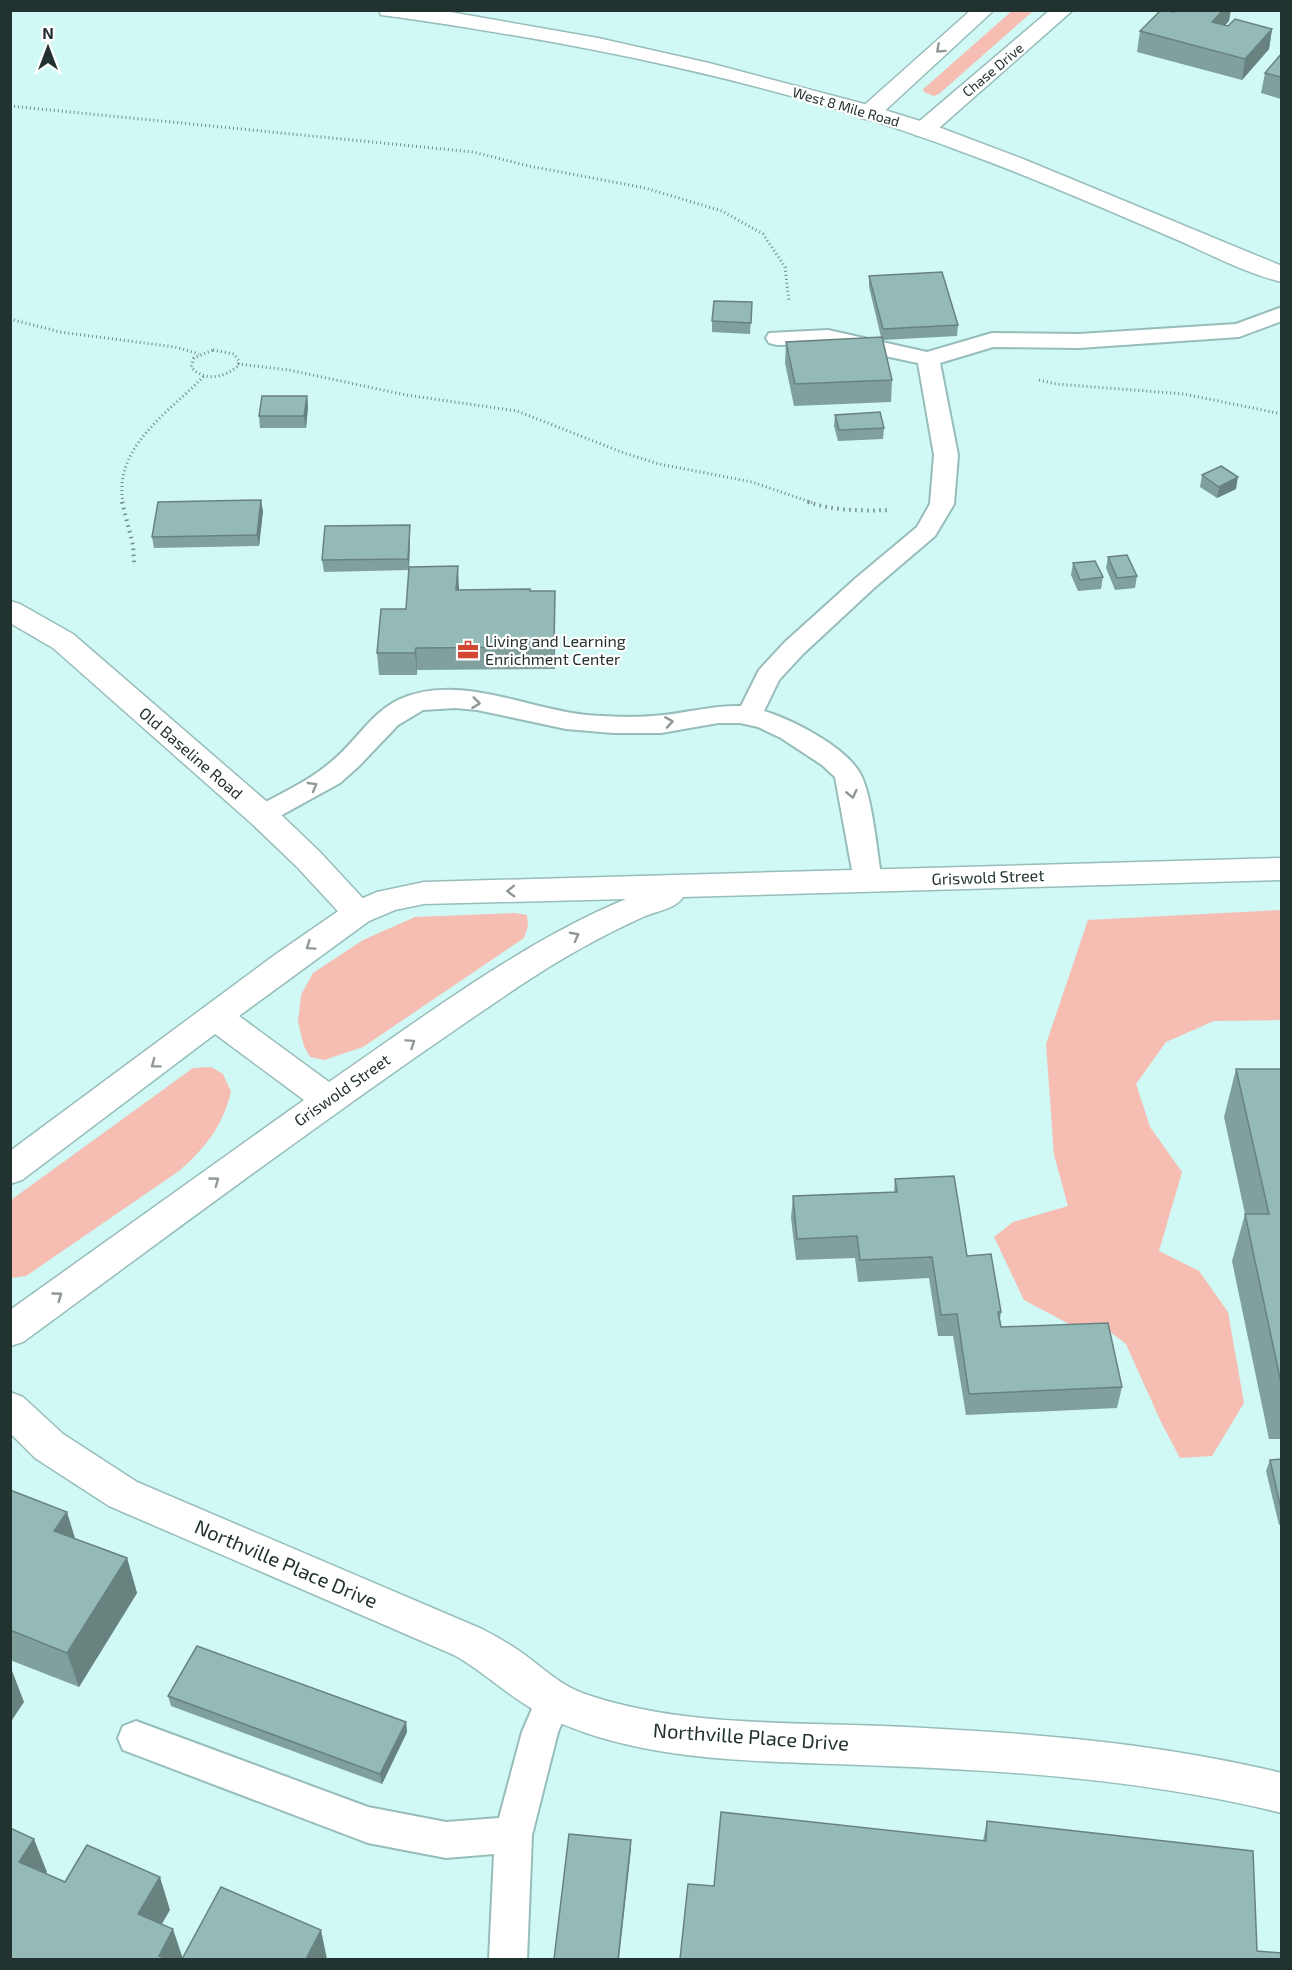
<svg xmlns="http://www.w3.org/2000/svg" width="1292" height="1970" font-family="'Exo 2',sans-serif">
<rect width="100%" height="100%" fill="#d0f8f5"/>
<g fill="#f6bdb2">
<polygon points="1013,10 1033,11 939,94 934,96 924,92 923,89 929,84"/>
<polygon points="1281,910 1281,1020 1214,1021 1166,1042 1136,1084 1150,1127 1182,1172 1159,1251 1199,1271 1228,1312 1244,1403 1212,1456 1180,1458 1161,1422 1126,1344 1105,1328 1071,1325 1024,1300 994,1237 1013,1222 1068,1206 1054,1155 1046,1044 1088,920"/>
<polygon points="515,913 527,915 528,926 524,938 363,1047 324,1060 310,1057 304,1046 298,1022 301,995 313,973 363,940 415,917"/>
<path d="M211,1067L223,1074L231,1092C222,1127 206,1147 179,1171L26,1276L11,1278V1200L193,1068Z"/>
</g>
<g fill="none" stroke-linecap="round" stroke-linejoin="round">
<defs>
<g id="lane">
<path d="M1282,307V321L1239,337L1079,348L993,347L940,363L958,455L954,504L935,536L874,588L803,654L779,680L764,711C793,720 849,748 862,777C873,802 877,853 882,881L878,888L868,891L858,888L854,881L835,777L822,765L781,738L758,727L740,723H718L661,733H613L566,729L477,710L455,708L423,710L398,725L359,766L340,783L271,821L262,824L253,821L249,815L253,809C279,794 308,782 331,762C355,743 370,714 398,700C457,672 527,709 586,715C612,717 639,718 664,715C690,712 715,705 741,706L759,670L785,642L856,578L917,527L930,504L934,455L918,363L828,344L777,345L769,343L766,338L769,333L828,330L927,352L992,333L1079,334L1236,324Z"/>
<polygon points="554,1684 567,1688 572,1700 558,1732 532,1835 527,1960 489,1960 494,1854 446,1858 368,1843 123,1750 118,1738 123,1726 136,1721 368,1807 446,1822 499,1818 522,1732 541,1688"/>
</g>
<g id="street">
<polygon points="971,10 994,10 877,118 869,120 861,118 858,113 861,108"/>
<polygon points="1050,10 1073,10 931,135 923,137 915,135 912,130 915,125"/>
<polygon points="10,601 20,604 73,634 273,807 320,852 369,905 374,913 369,921 358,924 347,921 298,868 251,823 53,648 10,623"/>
<path d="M10,1392L23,1397L63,1434L137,1482L482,1629C496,1636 509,1644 521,1652C542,1667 561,1686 585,1694C678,1726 785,1722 882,1726C1017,1732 1150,1741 1282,1773V1813C1152,1781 1020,1771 886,1766C787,1761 681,1765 586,1733C569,1727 551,1720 536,1711C507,1695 483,1671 454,1655L109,1506L35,1458L10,1433Z"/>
</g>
<g id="secondary">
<path d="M379,10H439L598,38L709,63L872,106L933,125L1023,159L1282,266V282C1244,273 1208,253 1173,238C1102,208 1032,177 960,151C777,82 582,43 389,16L381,15Z"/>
<path d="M1282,858V880L683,897C676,909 656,911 643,917C601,936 560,959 521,985C351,1099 188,1221 23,1342L10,1346V1310L304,1100L215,1034L22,1180L10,1184V1151L276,954L347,905L377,892L424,882ZM626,899C522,942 422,1018 329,1082L239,1016L369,921L395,910L424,904Z"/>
</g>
</defs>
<use href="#lane" stroke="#97bdba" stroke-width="4"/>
<use href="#street" stroke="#97bdba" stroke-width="3"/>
<use href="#secondary" stroke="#97bdba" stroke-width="3"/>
<g stroke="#718c89" stroke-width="3" stroke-dasharray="1 3" stroke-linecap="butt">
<polyline points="10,106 473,152 529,166 645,188 722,211 763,234 785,267 789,301"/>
<polyline points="10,319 60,332 175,347 199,354"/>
<path d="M213,350L234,354L239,361L238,366C223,378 205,382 191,367L194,358Z"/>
<polyline points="238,364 289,370 406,395 517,411 624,453 659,464 752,482 813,503"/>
<polyline points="1039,380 1056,384 1184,394 1282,414"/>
<path d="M123,503C113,446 170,412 204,376"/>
</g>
<g stroke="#718c89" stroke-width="4" stroke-dasharray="1.5 4.5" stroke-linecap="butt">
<polyline points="122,502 133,545 134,563"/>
<path d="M808,502C834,511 864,511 891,510"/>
</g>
<use href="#lane" fill="#fff" fill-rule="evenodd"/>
<use href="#street" fill="#fff" fill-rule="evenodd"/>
<use href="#secondary" fill="#fff" fill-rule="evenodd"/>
</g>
<g fill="#7fa09d">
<polygon points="1174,12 1229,21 1225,25 1228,26 1272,29 1269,49 1242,80 1137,52 1140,31"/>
<polygon points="1281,54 1281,99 1261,93 1265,73"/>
<polygon points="869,276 958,325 957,336 882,340 892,380 891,402 794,406 785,363 786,342 881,337 869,287"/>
<polygon points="752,302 750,334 712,332 712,321"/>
<polygon points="307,396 308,407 306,428 260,428 259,416"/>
<polygon points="835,415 884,428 883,439 838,441 834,426"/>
<polygon points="1202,475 1236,489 1217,498 1200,487"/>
<polygon points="263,511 259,546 154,548 152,537"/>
<polygon points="410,525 410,536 409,570 324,572 322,560"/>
<polygon points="1108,557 1137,576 1135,588 1115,590 1106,568"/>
<polygon points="1073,563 1103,577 1101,589 1078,591 1071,575"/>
<polygon points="459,590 530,591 555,613 555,669 417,670 417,675 379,675 377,653 406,609"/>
<polygon points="1236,1069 1281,1069 1281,1439 1269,1439 1232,1261 1245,1214 1224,1117"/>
<polygon points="895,1179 967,1256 1001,1312 1000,1319 1001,1327 1122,1387 1117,1408 966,1415 953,1336 938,1336 929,1278 858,1282 855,1258 796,1260 791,1218 793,1196 894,1192"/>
<polygon points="1281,1459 1281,1524 1279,1525 1266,1471 1270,1460"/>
<polygon points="10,1490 76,1539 127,1558 137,1593 79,1687 10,1660"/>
<polygon points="168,1696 406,1722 407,1732 382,1784 171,1706"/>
<polygon points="987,1821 1257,1951 1281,1959 714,1886 983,1841"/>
</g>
<g fill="#688280">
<polygon points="1223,10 1231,10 1229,21 1209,43 1212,22"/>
<polygon points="1272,29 1269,49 1242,80 1245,59"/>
<polygon points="307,396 308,407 306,428 304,416"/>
<polygon points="1238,477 1236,489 1217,498 1219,487"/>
<polygon points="261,500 263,511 259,546 257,535"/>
<polygon points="410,525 410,536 409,570 408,559"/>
<polygon points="458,566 459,589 458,613 456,590"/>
<polygon points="555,591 555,669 554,647"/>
<polygon points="416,648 417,670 417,675 415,653"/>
<polygon points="67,1512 78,1548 54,1531"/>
<polygon points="127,1558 137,1593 79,1687 67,1653"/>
<polygon points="11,1668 24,1702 10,1723 10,1669"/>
<polygon points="406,1722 407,1732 382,1784 380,1774"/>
<polygon points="34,1839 47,1872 32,1894 19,1862"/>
<polygon points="631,1840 631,1849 619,1959 618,1959"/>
<polygon points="160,1877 170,1910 149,1946 138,1914"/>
<polygon points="173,1929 183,1959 160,1959 159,1956"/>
<polygon points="321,1930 327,1959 306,1959"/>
</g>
<g fill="#94bab7" stroke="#688280" stroke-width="1.5">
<polygon points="1161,10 1174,12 1176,10 1223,10 1212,22 1228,26 1235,19 1272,29 1245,59 1140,31"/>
<polygon points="1281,54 1281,77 1265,73"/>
<polygon points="942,272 958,325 883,329 869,276"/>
<polygon points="714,301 752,302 751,323 712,321"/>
<polygon points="882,337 892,380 795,384 786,342"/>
<polygon points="262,396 307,396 304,416 259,416"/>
<polygon points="880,412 884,428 839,430 835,415"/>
<polygon points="1221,466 1238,477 1219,487 1202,475"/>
<polygon points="261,500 257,535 152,537 158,502"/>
<polygon points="410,525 408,559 322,560 325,526"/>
<polygon points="1127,555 1137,576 1117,578 1108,557"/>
<polygon points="1095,561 1103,577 1080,580 1073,563"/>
<polygon points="458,566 456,590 530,589 530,591 555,591 554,647 416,648 415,653 377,653 381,609 406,609 409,567"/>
<polygon points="1236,1069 1281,1069 1281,1383 1245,1214 1269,1214"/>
<polygon points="954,1176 967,1256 991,1254 1001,1312 998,1312 1001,1327 1108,1323 1122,1387 969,1394 957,1314 941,1315 932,1257 860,1260 857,1236 797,1239 793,1196 897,1192 895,1179"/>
<polygon points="1281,1459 1281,1509 1270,1460"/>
<polygon points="10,1490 67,1512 54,1531 127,1558 67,1653 10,1630"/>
<polygon points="197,1646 406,1722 380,1774 168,1696"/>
<polygon points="721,1812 986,1841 987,1821 1253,1851 1257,1951 1281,1953 1281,1959 680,1959 688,1884 714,1886"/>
<polygon points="10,1828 34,1839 19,1862 65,1882 87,1845 160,1877 138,1914 173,1929 159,1956 168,1959 10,1959"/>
<polygon points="569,1834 631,1840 618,1959 554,1959"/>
<polygon points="221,1887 321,1930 306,1959 182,1959"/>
</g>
<defs><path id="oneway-chevron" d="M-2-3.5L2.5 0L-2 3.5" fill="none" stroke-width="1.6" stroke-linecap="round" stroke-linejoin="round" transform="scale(1.5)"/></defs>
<g stroke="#909898">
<use href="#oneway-chevron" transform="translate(940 49) rotate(138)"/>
<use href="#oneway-chevron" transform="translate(476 703) rotate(7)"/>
<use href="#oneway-chevron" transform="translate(669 722) rotate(-9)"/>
<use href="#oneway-chevron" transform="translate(313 786) rotate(-30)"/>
<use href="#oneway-chevron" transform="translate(852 794) rotate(77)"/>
<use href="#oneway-chevron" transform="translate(511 891) rotate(179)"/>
<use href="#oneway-chevron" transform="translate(575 936) rotate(-28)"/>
<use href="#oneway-chevron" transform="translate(310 946) rotate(145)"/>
<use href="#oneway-chevron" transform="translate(411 1043) rotate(-34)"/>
<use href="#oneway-chevron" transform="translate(155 1064) rotate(143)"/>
<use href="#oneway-chevron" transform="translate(215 1181) rotate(-36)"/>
<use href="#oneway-chevron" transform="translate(58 1296) rotate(-36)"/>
</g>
<defs>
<symbol id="office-bare" viewBox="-9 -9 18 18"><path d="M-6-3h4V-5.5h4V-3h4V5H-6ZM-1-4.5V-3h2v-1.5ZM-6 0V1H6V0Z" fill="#d24632" stroke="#fff" stroke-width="2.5" paint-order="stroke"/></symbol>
</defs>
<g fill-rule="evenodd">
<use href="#office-bare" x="453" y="635" width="30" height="30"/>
</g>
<g text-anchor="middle" stroke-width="4.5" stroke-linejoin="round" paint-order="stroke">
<g font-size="14" fill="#223230" stroke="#fff">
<text transform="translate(993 70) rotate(-40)" y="5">Chase Drive</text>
<text transform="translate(846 107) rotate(16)" y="5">West 8 Mile Road</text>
</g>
<g font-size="16" fill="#223230" stroke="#fff" text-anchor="start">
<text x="485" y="647">Living and Learning<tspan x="485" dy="18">Enrichment Center</tspan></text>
</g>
<g font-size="16" fill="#223230" stroke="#fff">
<text transform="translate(191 753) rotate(41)" y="6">Old Baseline Road</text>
<text transform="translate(988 877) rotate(-2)" y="6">Griswold Street</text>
<text transform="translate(342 1090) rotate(-35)" y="6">Griswold Street</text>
</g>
<g font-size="20" fill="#223230" stroke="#fff">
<text transform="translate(286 1564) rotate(23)" y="7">Northville Place Drive</text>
<text transform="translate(751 1737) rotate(4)" y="7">Northville Place Drive</text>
</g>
</g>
<rect width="1292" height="1970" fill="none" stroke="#223230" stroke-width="24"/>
<g transform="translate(48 48)" stroke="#ffffff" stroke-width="4.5" paint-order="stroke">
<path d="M0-4.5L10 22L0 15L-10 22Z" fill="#223230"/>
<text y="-9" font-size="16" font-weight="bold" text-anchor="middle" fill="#223230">N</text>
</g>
</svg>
